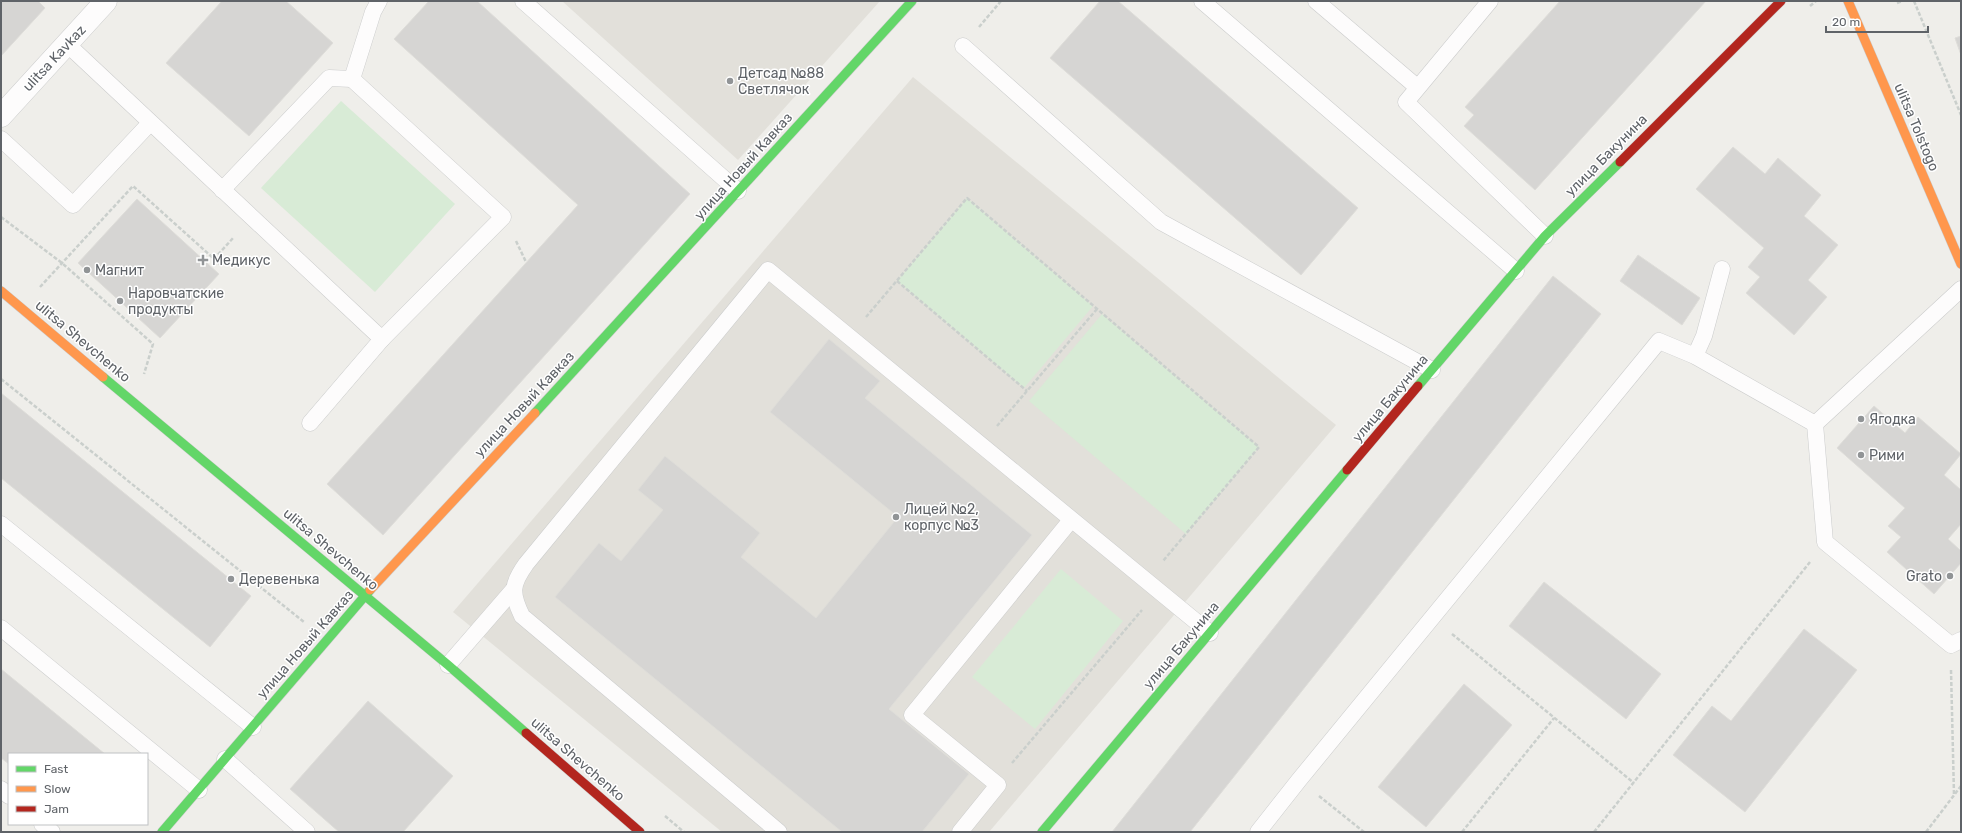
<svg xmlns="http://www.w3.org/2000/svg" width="1962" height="833" font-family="Rubik,sans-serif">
<rect width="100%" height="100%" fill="#efeeea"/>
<g fill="#e2e0da">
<polygon points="562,1 880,1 738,160"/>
<polygon points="913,77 1336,425 989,832 722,832 453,612"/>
</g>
<g fill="#d8ebd6">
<polygon points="341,101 455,204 375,292 261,188"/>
<polygon points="967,198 1093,306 1024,388 897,281"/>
<polygon points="1102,314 1259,447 1186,534 1029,401"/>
<polygon points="1061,569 1123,621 1035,729 972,677"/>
</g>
<g fill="#d6d5d3" stroke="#deddd9">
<polygon points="1,1 38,1 45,8 1,56"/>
<polygon points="222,1 286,1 333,43 249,136 166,63"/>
<polygon points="429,1 477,1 690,194 383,535 327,484 578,205 394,39"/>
<polygon points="1100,1 1118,1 1358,208 1301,275 1050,58"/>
<polygon points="1560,1 1706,1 1535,190 1464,126 1474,115 1465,107"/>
<polygon points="1961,36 1961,55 1955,38"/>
<polygon points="1733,147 1765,174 1778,158 1821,195 1804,216 1838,245 1808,280 1827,297 1794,335 1746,293 1760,277 1748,267 1764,248 1696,189"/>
<polygon points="137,199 219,274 160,338 78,263"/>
<polygon points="1638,255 1700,298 1682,325 1620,281"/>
<polygon points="1553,276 1601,314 1190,832 1112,832"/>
<polygon points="829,339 880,381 865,398 1032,535 889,709 969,774 922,832 842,832 555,597 599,543 621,561 663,510 638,490 665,456 760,533 741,557 816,618 898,517 770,412"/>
<polygon points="1,393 251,596 210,647 1,478"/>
<polygon points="1874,406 1905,433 1918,417 1961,454 1944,475 1961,490 1961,524 1948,539 1961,551 1961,563 1934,594 1887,552 1901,537 1888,526 1905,508 1837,448"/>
<polygon points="1544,582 1661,674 1626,719 1509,626"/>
<polygon points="1804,629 1857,670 1745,812 1673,755 1712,706 1731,721"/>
<polygon points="1,669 105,754 9,754 9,764 1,758"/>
<polygon points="1464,684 1512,725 1426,827 1378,787"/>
<polygon points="368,701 453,776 403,832 339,832 290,789"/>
</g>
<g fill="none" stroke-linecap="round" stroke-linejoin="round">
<defs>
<g id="lane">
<polyline points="523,1 738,191"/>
<polyline points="1202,1 1516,271"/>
<polyline points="1316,1 1417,87"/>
<polyline points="1490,1 1406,102 1545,236"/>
<polyline points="67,44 382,339 503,217 352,79 373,12 379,1"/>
<polyline points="963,46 1161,222 1432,370"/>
<polyline points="1,139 73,205 150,123"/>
<polyline points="222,190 329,78 352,79"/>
<polyline points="1695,356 1704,336 1722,269"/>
<polyline points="310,423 382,339"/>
<polyline points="1815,424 1825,542 1951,645 1961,640"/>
<polyline points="1,524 253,727"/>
<polyline points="1,628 199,790"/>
<polyline points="448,665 513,590"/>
<polyline points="225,759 307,832"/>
<polyline points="1,789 9,796"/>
<polyline points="42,824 52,832"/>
<path d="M779,832L522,616C511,593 511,585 526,564L768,270L1210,633"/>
<polyline points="960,832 998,785 912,715 1071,520"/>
<polyline points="1258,832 1299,780 1659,341 1695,356 1815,424 1961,289"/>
</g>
<polyline id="street" points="1,116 106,1"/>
<g id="fast">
<polyline points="103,377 448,665 526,733"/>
<polyline points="1418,386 1545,236 1620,162"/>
<polyline points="535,413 912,1"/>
<polyline points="162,832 370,590"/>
<polyline points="1042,832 1347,470"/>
</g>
<g id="slow">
<polyline points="1848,1 1961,264"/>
<polyline points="1,291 103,377"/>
<polyline points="370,590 535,413"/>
</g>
<g id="jam">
<polyline points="1620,162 1781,1"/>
<polyline points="1347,470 1418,386"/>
<polyline points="526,733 640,832"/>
</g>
</defs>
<use href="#lane" stroke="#cbcccc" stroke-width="17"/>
<use href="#street" stroke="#cbcccc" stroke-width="23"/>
<use href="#fast" stroke="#cacacb" stroke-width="10"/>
<use href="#slow" stroke="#cacacb" stroke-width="10"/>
<use href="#jam" stroke="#cacacb" stroke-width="10"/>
<g stroke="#cacfcc" stroke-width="2.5" stroke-dasharray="4 2" stroke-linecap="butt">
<polyline points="1914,1 1961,115"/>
<polyline points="1897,3 1902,1"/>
<polyline points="1810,6 1816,1"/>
<polyline points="979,27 1001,1"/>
<polyline points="1,217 62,263 153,344 144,374"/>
<polyline points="516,241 526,262"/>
<polyline points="214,259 234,237"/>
<polyline points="897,281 1027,391"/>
<polyline points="40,287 133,186 222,266"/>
<polyline points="866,317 967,198 1259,447 1163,561"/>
<polyline points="1,379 304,622"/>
<polyline points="997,426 1097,309"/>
<polyline points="1452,634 1634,783"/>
<polyline points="1951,670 1954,795"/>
<polyline points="1012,763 1142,610"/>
<polyline points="1319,796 1364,832"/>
<polyline points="665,816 684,832"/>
<polyline points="1462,832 1554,718"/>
<polyline points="1594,832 1810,562"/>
<polyline points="1926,832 1961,786"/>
</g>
<use href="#lane" stroke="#fdfcfc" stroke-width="16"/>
<use href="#street" stroke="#fdfcfc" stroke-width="22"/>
<use href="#fast" stroke="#63d668" stroke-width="9"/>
<use href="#slow" stroke="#ff974d" stroke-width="9"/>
<use href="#jam" stroke="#b3261e" stroke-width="9"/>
</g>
<g fill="#919496" stroke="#fff" stroke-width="1.5">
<circle cx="730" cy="81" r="4"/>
<path d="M201 254h4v4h4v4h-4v4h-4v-4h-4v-4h4z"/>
<circle cx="87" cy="270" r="4"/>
<circle cx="120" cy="301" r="4"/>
<circle cx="1861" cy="419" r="4"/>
<circle cx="1861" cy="455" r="4"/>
<circle cx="896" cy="517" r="4"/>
<circle cx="1950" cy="576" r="4"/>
<circle cx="231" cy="579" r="4"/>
</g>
<g text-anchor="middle" stroke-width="3" stroke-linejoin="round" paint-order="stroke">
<g font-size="14" fill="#5f6368" stroke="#fff">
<text transform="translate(54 58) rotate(-47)" y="5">ulitsa Kavkaz</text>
<text transform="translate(1917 127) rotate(67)" y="5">ulitsa Tolstogo</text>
<text transform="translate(1606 155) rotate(-45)" y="5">улица Бакунина</text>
<text transform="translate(743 166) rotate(-48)" y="5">улица Новый Кавказ</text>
<text transform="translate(83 341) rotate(40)" y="5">ulitsa Shevchenko</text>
<text transform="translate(1390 398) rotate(-50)" y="5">улица Бакунина</text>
<text transform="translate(524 404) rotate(-47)" y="5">улица Новый Кавказ</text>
<text transform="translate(331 549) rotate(40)" y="5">ulitsa Shevchenko</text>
<text transform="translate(305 644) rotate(-49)" y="5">улица Новый Кавказ</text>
<text transform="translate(1181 645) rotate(-50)" y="5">улица Бакунина</text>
<text transform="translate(578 759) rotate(41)" y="5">ulitsa Shevchenko</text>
</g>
<g font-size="14" fill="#5f6368" stroke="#fff" text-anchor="start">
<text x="738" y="78">Детсад №88<tspan x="738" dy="16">Светлячок</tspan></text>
<text x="212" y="265">Медикус</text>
<text x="95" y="275">Магнит</text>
<text x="128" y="298">Наровчатские<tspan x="128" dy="16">продукты</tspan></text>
<text x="1869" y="424">Ягодка</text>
<text x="1869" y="460">Рими</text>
<text x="904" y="514">Лицей №2,<tspan x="904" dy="16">корпус №3</tspan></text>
<text x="1942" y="581" text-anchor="end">Grato</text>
<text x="239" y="584">Деревенька</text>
</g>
</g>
<rect width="1962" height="833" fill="none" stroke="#5f6368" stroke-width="4"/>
<rect x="8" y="753" width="140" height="72" fill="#ffffff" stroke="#bfc1c3"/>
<rect x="16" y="766" width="20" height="6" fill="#63d668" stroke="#bfc1c3"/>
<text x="44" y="773" font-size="12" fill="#5f6368">Fast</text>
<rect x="16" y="786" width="20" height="6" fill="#ff974d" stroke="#bfc1c3"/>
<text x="44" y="793" font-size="12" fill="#5f6368">Slow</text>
<rect x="16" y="806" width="20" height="6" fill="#b3261e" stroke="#bfc1c3"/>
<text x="44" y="813" font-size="12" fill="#5f6368">Jam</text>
<path d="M1826 26v6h102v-6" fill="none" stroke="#5f6368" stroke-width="2"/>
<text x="1832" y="26" font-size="12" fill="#5f6368" stroke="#ffffff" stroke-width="3" paint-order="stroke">20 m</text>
</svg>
